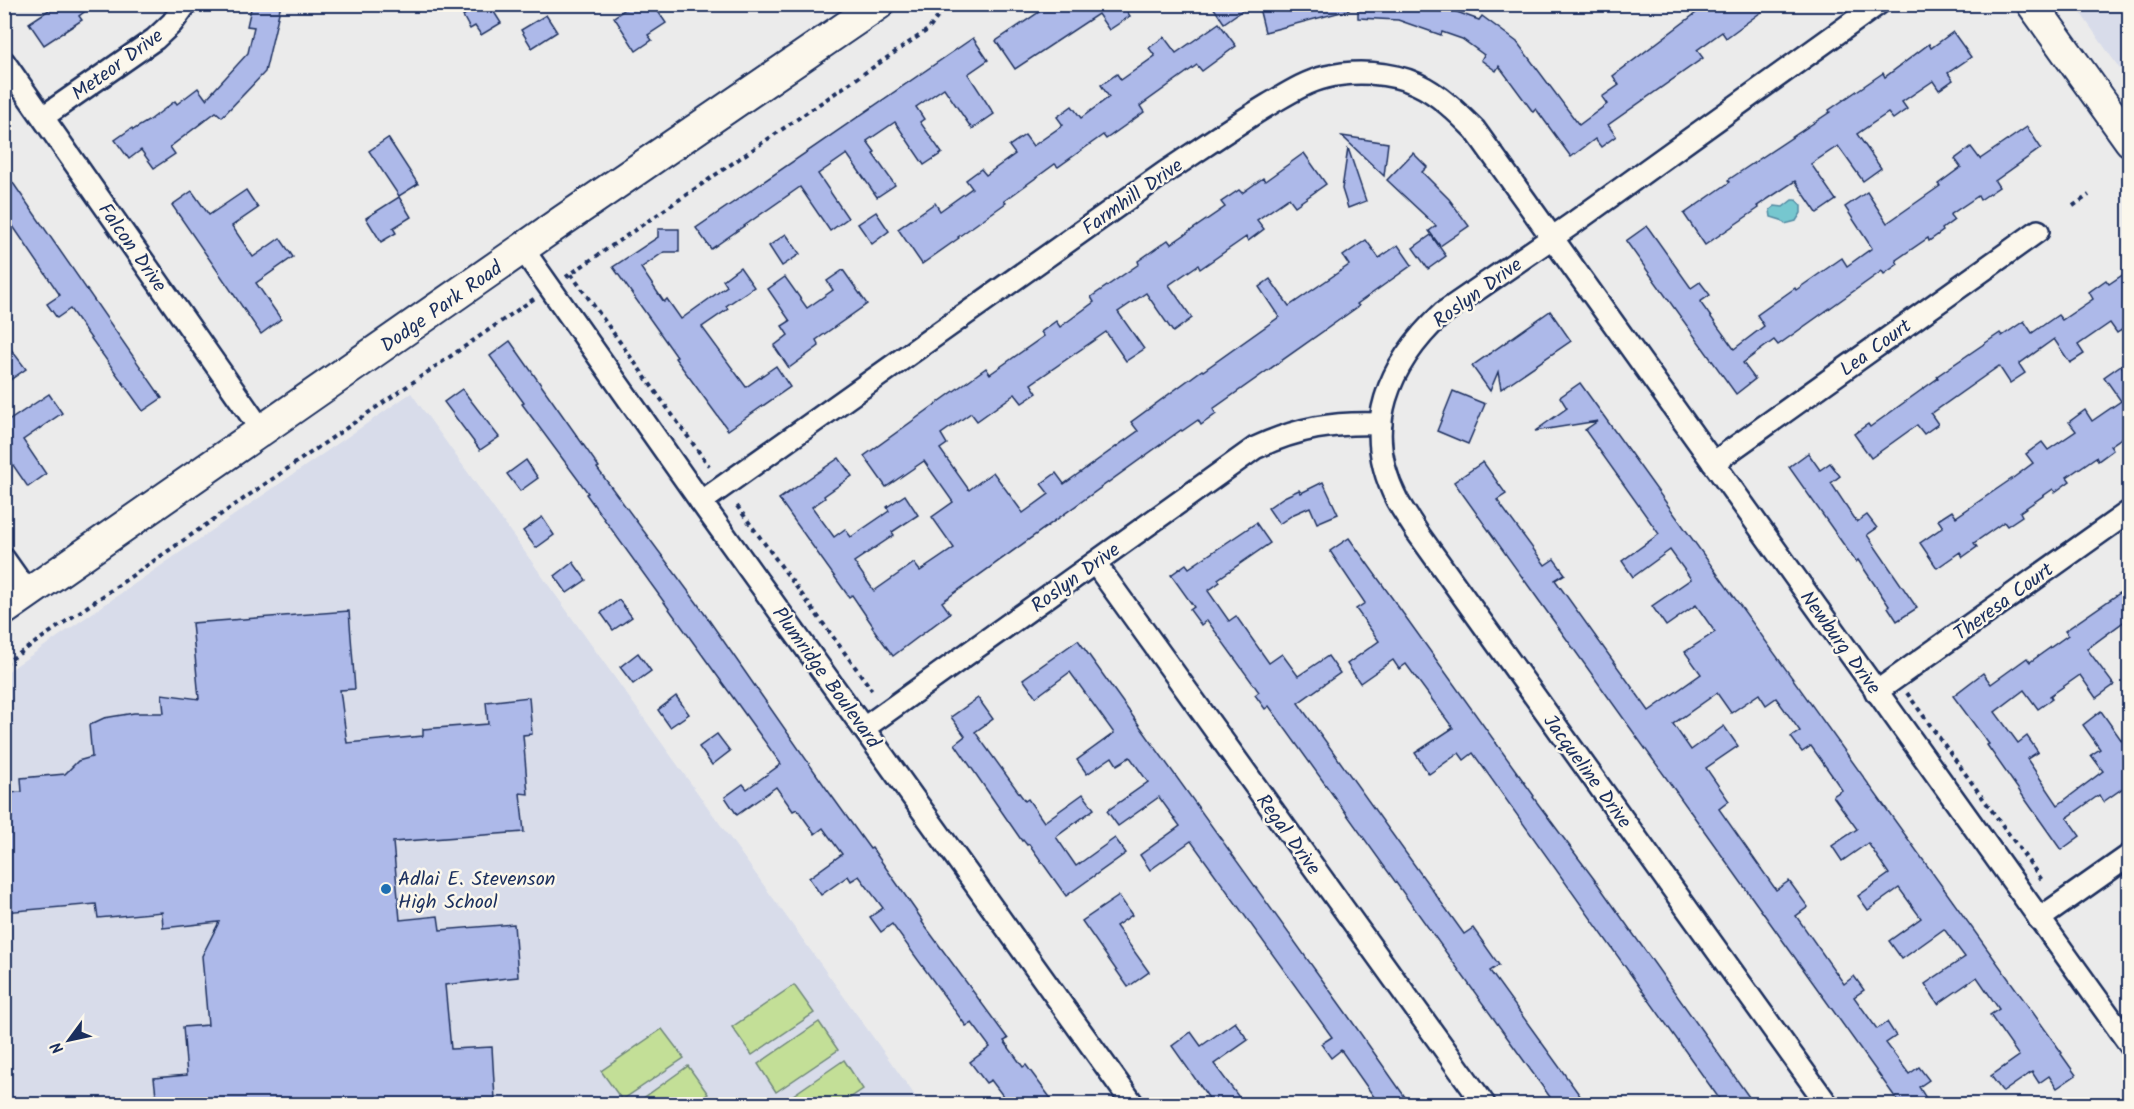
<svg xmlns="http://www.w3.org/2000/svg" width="2134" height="1109" font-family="Kalam,sans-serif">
<rect width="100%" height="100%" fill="#ebebeb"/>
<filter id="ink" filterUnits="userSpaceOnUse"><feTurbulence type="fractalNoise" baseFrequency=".0167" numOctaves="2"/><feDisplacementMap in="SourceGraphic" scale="12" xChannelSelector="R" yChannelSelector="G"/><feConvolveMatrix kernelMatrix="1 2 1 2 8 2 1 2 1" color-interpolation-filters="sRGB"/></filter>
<g filter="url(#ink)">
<g fill="#d8dcea">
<polygon points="2075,5 2129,5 2129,82"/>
<polygon points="411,393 610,671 921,1104 5,1104 4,674"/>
</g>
<g fill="#c3df97" stroke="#6f877a" stroke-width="1.5">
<polygon points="794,985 814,1013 752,1055 732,1027"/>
<polygon points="819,1022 838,1050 776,1092 758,1064"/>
<polygon points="662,1029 684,1058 622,1100 601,1071"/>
<polygon points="844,1060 863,1089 841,1104 785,1104 783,1102"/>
<polygon points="688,1066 708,1094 693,1104 635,1104"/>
</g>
<polygon fill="#76c7cf" stroke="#528aa2" stroke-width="1.5" points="1792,200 1796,200 1801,205 1801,213 1796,221 1785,224 1781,220 1771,217 1770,210 1775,206 1783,207"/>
<g fill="#adb9e9" stroke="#1b2f5e" stroke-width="1.5">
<polygon points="58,4 95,4 79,16 82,20 44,45 29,23"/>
<polygon points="252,4 281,4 265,72 222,117 216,112 170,147 175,154 154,168 141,150 129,159 115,140 132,128 133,130 150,120 175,101 177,104 198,88 206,99 248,53 254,27 247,26"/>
<polygon points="462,4 489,4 501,23 481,35 475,26 470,29 463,16 467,13"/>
<polygon points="633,4 653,4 666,23 648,35 652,40 636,51 614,17"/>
<polygon points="1034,4 1122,4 1130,16 1109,30 1098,14 1015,69 996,41 1039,12"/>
<polygon points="1211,4 1251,4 1224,23"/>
<polygon points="1258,4 1349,4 1349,10 1265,32"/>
<polygon points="1358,4 1435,4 1479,20 1482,16 1517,42 1579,125 1607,104 1602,97 1619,85 1613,76 1708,4 1772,4 1726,38 1722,32 1697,50 1703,58 1608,125 1616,136 1601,147 1595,139 1571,157 1536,109 1533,112 1499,66 1496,71 1481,60 1484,55 1462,39 1442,32 1441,35 1398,20 1358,18"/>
<polygon points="546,15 557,32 532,48 521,30"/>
<polygon points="1219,23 1236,46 1202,71 1197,65 1140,106 1144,112 1106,139 1103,135 1058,167 1055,164 1004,201 1006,203 958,237 959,238 922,264 898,229 935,203 940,211 972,188 966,180 981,169 986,175 1015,154 1009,146 1025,135 1033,146 1063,125 1057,117 1072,106 1081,118 1109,97 1101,85 1117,74 1121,80 1155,56 1149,48 1164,37 1176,53"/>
<polygon points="1953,32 1971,57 1948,73 1953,80 1939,90 1933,81 1902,102 1907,109 1893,119 1888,113 1857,134 1881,168 1863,181 1838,146 1811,164 1836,200 1817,213 1795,181 1757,206 1759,208 1705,245 1684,214 1730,182 1728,180 1830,112 1829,110 1883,73 1885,77 1929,44 1931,48"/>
<polygon points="973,38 988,60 968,74 994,114 972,129 944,88 916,107 924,119 920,122 942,153 924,165 895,122 867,141 875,152 873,154 895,185 877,197 847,154 818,174 848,218 830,231 800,187 711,249 696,228"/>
<polygon points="2027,127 2041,148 1995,181 1999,187 1980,200 1978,196 1950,215 1954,220 1942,229 1943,231 1929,241 1928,238 1896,260 1898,264 1884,274 1882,271 1778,345 1774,340 1743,363 1755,379 1736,394 1626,241 1647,226 1691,288 1700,282 1710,295 1700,302 1734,349 1764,326 1757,315 1795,288 1796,290 1842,258 1847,266 1872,248 1845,207 1867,192 1887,223 1940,186 1938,184 1961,167 1955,159 1971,147 1980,159"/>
<polygon points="1342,136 1388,143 1384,176"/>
<polygon points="388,138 418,184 399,196 369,151"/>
<polygon points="1348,148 1366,201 1348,208 1342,189"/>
<polygon points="1304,153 1326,184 1295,206 1289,198 1257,220 1264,229 1248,241 1246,237 1200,269 1198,265 1169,285 1192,318 1173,332 1146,293 1118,312 1144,349 1126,361 1106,332 1031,384 1037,393 1022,403 1015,394 977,421 971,413 941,434 947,444 940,449 969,490 993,472 1023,513 1049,494 1041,484 1056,473 1064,484 1138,431 1131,422 1202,370 1203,371 1279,317 1259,287 1270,279 1289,306 1349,265 1343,256 1366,240 1379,258 1398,245 1412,265 1357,304 1359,306 1213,409 1216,414 1201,425 1198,420 1182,431 1181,430 942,602 950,613 893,656 872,627 873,626 852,595 849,597 779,499 839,458 852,476 824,496 825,498 812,507 834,537 845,529 851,537 889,511 887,507 905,495 918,515 892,532 894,535 854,562 874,591 914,563 920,571 954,548 932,517 953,502 924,461 886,487 864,456 986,368 990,374 1044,336 1041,332 1056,321 1060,327 1094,302 1091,297 1139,264 1138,261 1168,240 1171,244 1225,207 1221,202 1239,190 1242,193 1263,178 1265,181"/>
<polygon points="1413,153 1427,167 1422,172 1449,199 1469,226 1440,246 1429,231 1436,226 1387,180"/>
<polygon points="4,170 162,398 143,411 70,309 57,318 47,304 60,295 4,213"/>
<polygon points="246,190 258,208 232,226 253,257 280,238 293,257 256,283 281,319 261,334 172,205 192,191 209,215"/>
<polygon points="399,197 411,217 393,228 396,233 381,242 366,218"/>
<polygon points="876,212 889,231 872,244 858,224"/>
<polygon points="658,229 679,229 679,252 664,252 641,268 664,302 667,299 681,319 727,286 723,280 740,267 754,287 726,306 728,309 702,327 746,387 776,366 790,387 728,430 675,358 677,357 613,267 658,237"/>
<polygon points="786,234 800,254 782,266 769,246"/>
<polygon points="1431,235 1446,256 1428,269 1413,248"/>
<polygon points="843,270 867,304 816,340 819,346 789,368 774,346 788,335 782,326 790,321 768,289 785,277 807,308 833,290 827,281"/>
<polygon points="2130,270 2130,324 2117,333 2110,323 2078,345 2084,354 2070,363 2054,339 2019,364 2025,373 2010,383 1999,366 1931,414 1938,424 1924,434 1917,425 1871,458 1854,434 1868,424 1870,427 1938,378 1937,376 2000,333 2002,336 2024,321 2032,333 2058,315 2062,320 2093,299 2089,292 2106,280 2109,284"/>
<polygon points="1550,311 1571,341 1501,389 1498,372 1490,391 1472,366"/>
<polygon points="4,340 26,369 4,384"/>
<polygon points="510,341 599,467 597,468 697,603 826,788 870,849 872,848 923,921 922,922 1008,1039 1004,1041 1023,1067 1026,1065 1055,1104 1009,1104 991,1080 986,1083 970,1062 990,1047 972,1023 966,1026 892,924 881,932 870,917 883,908 859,876 851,881 848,876 821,895 809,878 842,854 823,828 815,834 797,809 793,811 776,787 737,815 725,797 743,784 747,789 781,764 586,494 588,493 522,404 524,403 490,356"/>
<polygon points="2121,365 2130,377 2130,432 2110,446 2113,450 2098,461 2096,457 2067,477 2070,481 2055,492 2053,489 2020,512 2022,516 2007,526 2004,522 1974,543 1977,547 1963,557 1960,552 1937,568 1920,543 1943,527 1938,520 1952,511 1956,517 2013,478 2033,463 2026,454 2042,442 2048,450 2076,431 2069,422 2085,410 2092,421 2121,401 2104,377"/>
<polygon points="1580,383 2062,1053 2061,1054 2076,1075 2057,1088 2049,1076 2039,1083 2032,1072 2003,1092 1991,1076 2019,1056 1990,1015 1999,1009 1977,977 1938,1004 1925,984 1965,957 1944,929 1902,959 1889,941 1921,918 1899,888 1868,910 1858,896 1889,874 1868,843 1842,861 1832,846 1857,829 1833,796 1842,790 1831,774 1811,746 1802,752 1791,737 1800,731 1776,698 1766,705 1759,694 1731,713 1717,693 1673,724 1691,750 1724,726 1738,746 1706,768 1729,801 1719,809 1776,890 1789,881 1808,907 1796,916 1844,984 1854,976 1864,990 1854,997 1877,1029 1887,1022 1896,1036 1886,1043 1909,1074 1919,1067 1929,1080 1919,1087 1926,1098 1918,1104 1900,1104 1454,482 1483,462 1506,494 1497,500 1545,565 1554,559 1565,574 1555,580 1649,711 1701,674 1685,652 1715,632 1696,605 1666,626 1652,606 1691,579 1670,550 1633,577 1622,561 1659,534 1585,430 1598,421 1535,431 1567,408 1560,397"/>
<polygon points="462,389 499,437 480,450 444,402"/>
<polygon points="1453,391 1485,404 1468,444 1437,431"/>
<polygon points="49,394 62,413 23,440 46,474 28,487 4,452 4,424"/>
<polygon points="1808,453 1820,470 1830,463 1840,476 1831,483 1857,522 1867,515 1877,528 1867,535 1917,608 1897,621 1888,607 1889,606 1858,560 1856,562 1789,467"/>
<polygon points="526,460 538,478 520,491 507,474"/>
<polygon points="1323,482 1338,514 1317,523 1310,507 1294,514 1279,524 1268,508 1284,497 1299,490 1301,493"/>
<polygon points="542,517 554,535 536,548 523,531"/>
<polygon points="1256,523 1270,543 1218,579 1220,582 1208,591 1229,621 1236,616 1269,663 1282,654 1298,676 1328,656 1340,673 1298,703 1464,934 1473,928 1499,965 1490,971 1586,1104 1555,1104 1269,706 1265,709 1255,695 1259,692 1207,620 1201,625 1190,610 1194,607 1171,575 1186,564 1189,568"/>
<polygon points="1349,538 1534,796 1533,797 1597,883 1754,1104 1723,1104 1473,753 1464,760 1459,753 1429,774 1415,753 1453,728 1406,664 1399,669 1393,660 1360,683 1347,664 1379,641 1356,609 1365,603 1330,551"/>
<polygon points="573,562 586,580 567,593 555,576"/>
<polygon points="2130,586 2130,617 2087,649 2114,685 2096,698 2080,675 2050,696 2052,699 2038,709 2024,690 1995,712 2018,743 2027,736 2038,752 2027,759 2058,805 2103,771 2091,755 2100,749 2083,725 2101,711 2122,741 2130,736 2130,783 2103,802 2099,795 2067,818 2080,836 2061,850 1987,745 1989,744 1953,696 1983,673 1991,684 2027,658 2030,662 2068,635 2065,631"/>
<polygon points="619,600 632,617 613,630 601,613"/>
<polygon points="349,611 355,689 340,690 347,743 423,736 423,729 488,724 486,702 529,697 532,734 523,735 528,794 520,793 524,832 393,842 400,920 438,916 440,930 514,924 518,977 445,985 451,1049 492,1047 495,1100 429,1102 429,1104 157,1104 154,1078 187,1075 183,1027 208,1025 202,956 219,922 163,928 162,912 98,918 96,904 4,912 4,793 22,792 21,778 65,774 78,761 92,757 89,725 104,718 134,713 164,713 162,694 199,699 192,623"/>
<polygon points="1078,640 1346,1013 1410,1104 1379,1104 1341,1050 1331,1058 1321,1044 1332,1037 1191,841 1150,870 1140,855 1180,826 1159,797 1118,826 1107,811 1148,782 1130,757 1117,765 1112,757 1087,774 1077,760 1114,733 1070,672 1036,697 1023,679"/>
<polygon points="638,653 651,671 633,684 620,667"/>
<polygon points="676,696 689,714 670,727 658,710"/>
<polygon points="978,698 993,719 975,732 1025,801 1028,799 1044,822 1083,794 1094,809 1056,837 1076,866 1115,838 1126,853 1066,896 1029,844 1027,845 1023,840 1022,841 955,744 965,736 951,717"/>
<polygon points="717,734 730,751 712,765 699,747"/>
<polygon points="1119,896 1132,915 1116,926 1149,972 1128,987 1082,921"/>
<polygon points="1235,1022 1248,1040 1214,1064 1244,1104 1213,1104 1172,1046 1191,1032 1201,1046"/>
</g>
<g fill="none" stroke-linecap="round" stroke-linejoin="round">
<defs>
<g id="street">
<polyline points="4,62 262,431"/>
<polyline points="43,117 155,39 172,23 186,4"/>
<polyline points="522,248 701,502 1133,1104"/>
<polyline points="1713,463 2038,231"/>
<path d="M701,502L1164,173C1199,150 1233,126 1268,105C1287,94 1305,82 1326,77C1354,70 1391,72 1417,84C1439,94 1458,113 1475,130L2130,1045"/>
<polyline points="4,559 28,593"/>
<polyline points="1095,563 1484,1104"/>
<polyline points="1876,692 2130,511"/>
<path d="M864,728L1255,448C1298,428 1333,422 1381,424"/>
<polyline points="2039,919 2130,855"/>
<path d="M1827,1104L1417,532C1411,522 1403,511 1397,500C1360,428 1388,364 1443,313L1572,224L1878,4"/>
</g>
<g id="secondary">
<polyline points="2032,4 2130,141"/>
<polyline points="4,610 562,221 879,4"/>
</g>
</defs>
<use href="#street" stroke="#1b2f5e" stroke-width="26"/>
<use href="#secondary" stroke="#1b2f5e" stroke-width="34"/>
<g stroke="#1b2f5e" stroke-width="4" stroke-dasharray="4.5 4.5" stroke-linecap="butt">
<polyline points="2073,206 2089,195"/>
<polyline points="571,274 709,466"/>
<polyline points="566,277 929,29 947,4"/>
<polyline points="737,506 872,690"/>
<polyline points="4,664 535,298"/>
<polyline points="1907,693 2042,880"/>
</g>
<use href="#street" stroke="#fbf7ec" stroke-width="21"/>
<use href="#secondary" stroke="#fbf7ec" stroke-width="30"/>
</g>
</g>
<circle fill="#1f6fb2" stroke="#fbf7ec" stroke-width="2" cx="386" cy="889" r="6"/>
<g text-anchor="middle" stroke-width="5" stroke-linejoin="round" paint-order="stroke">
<g font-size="20" fill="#1b2f5e" stroke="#fbf7ec">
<text transform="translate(117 64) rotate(-36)" y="7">Meteor Drive</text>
<text transform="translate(1132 196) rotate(-35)" y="7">Farmhill Drive</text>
<text transform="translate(133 247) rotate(55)" y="7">Falcon Drive</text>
<text transform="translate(1477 292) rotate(-36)" y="7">Roslyn Drive</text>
<text transform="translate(441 306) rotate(-35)" y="7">Dodge Park Road</text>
<text transform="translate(1875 347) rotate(-36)" y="7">Lea Court</text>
<text transform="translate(1075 577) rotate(-36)" y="7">Roslyn Drive</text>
<text transform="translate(2003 601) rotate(-36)" y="7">Theresa Court</text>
<text transform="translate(1841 642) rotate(54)" y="7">Newburg Drive</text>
<text transform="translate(827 677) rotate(54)" y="7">Plumridge Boulevard</text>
<text transform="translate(1588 771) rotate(54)" y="7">Jacqueline Drive</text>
<text transform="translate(1289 834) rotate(54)" y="7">Regal Drive</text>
</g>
<g font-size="20" fill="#1b2f5e" stroke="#fbf7ec" text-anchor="start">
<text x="398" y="885">Adlai E. Stevenson<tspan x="398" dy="23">High School</tspan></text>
</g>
</g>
<rect width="2134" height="1109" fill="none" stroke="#fbf7ec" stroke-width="24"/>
<rect x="12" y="12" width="2110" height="1085" fill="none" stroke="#1b2f5e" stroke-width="2" filter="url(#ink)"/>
<g transform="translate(69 1040) rotate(237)" stroke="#fbf7ec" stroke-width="4.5" paint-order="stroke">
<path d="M0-4.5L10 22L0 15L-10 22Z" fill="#1b2f5e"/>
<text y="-9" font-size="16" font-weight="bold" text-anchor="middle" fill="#1b2f5e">N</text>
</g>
</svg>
